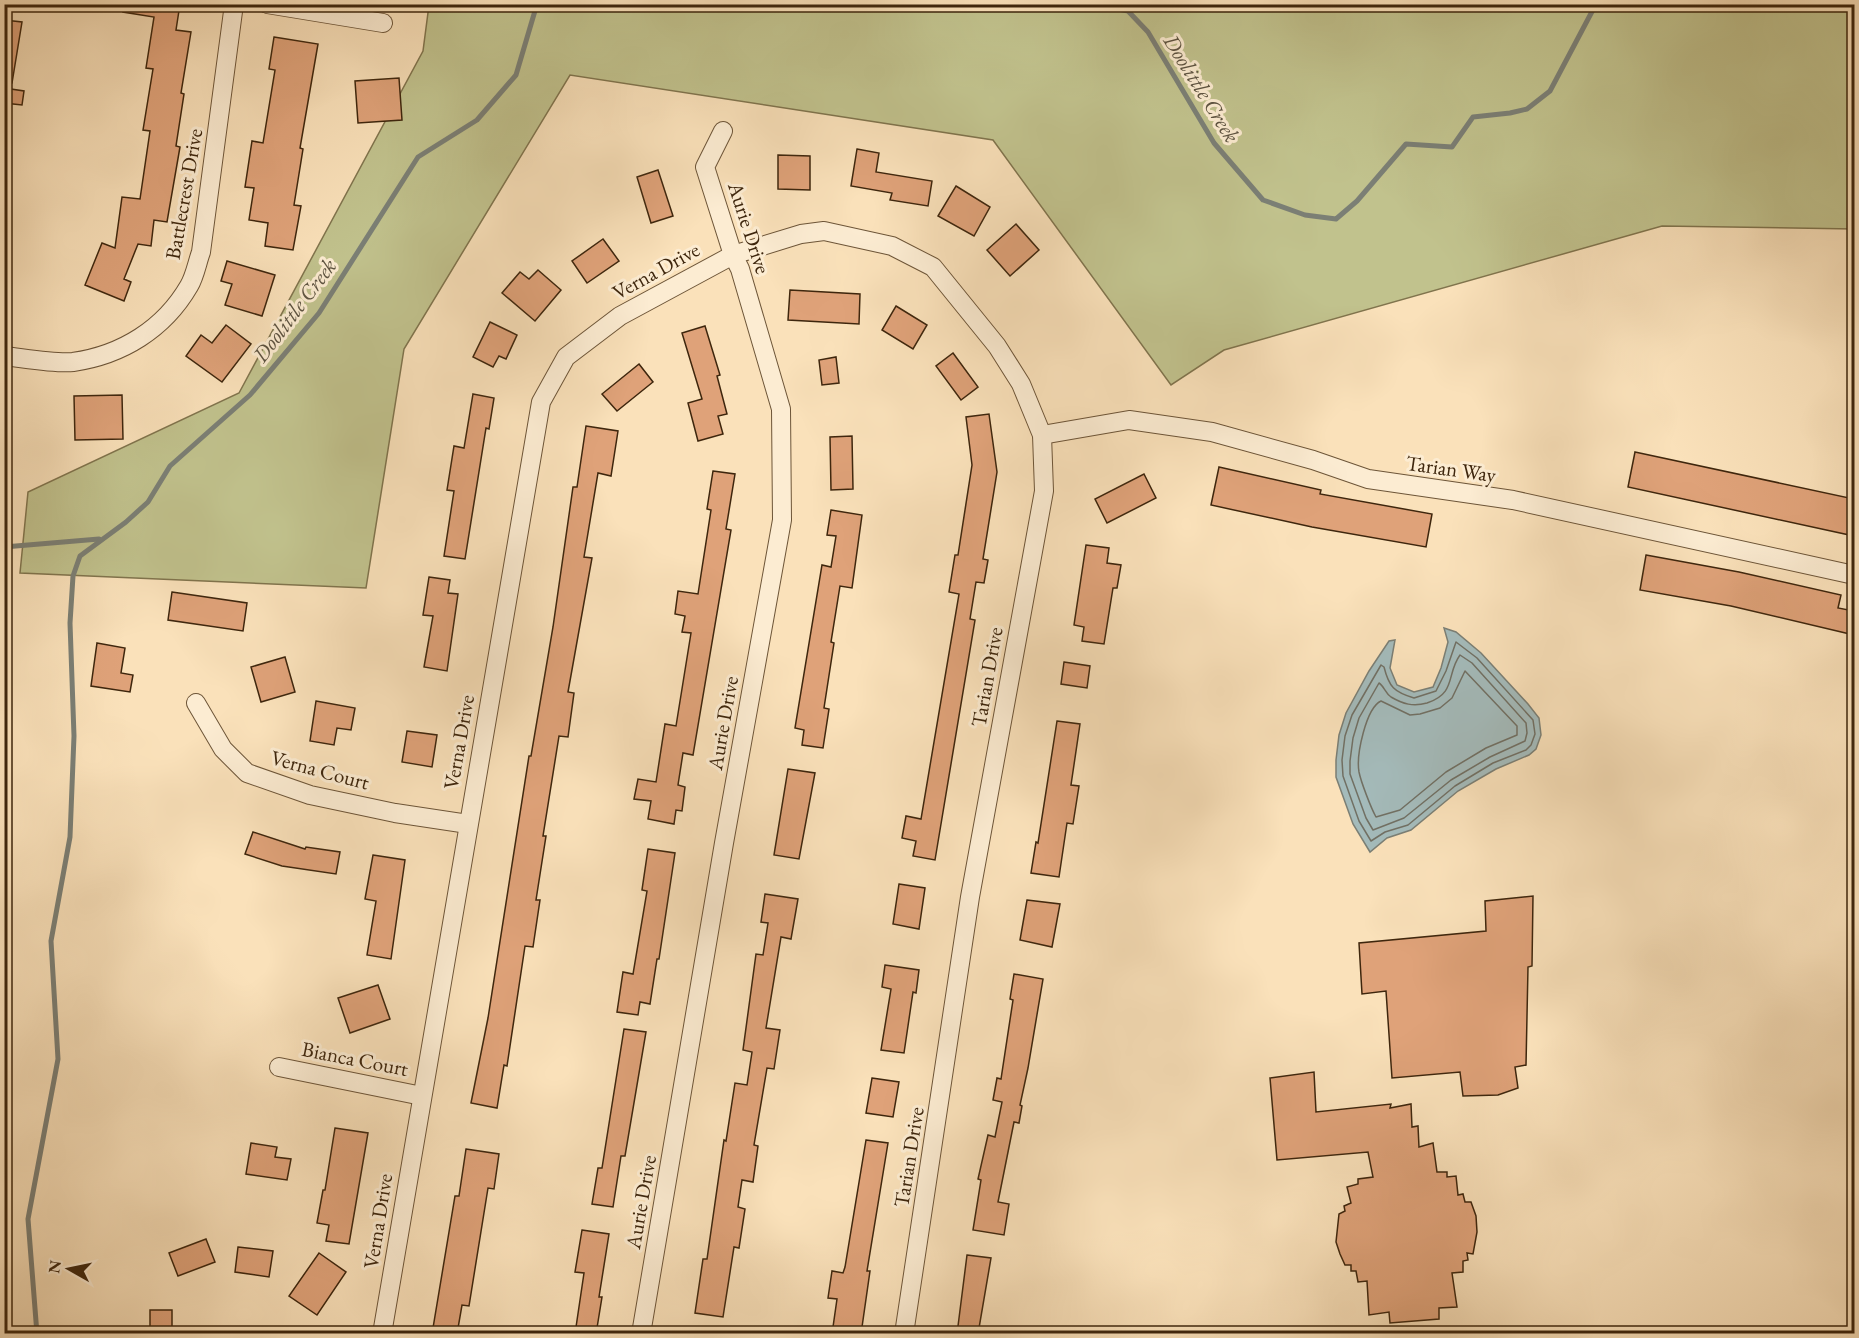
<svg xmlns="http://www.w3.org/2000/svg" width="1859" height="1338" font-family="'EB Garamond',serif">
<rect width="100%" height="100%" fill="#fae1ba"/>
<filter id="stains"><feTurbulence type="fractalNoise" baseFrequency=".00333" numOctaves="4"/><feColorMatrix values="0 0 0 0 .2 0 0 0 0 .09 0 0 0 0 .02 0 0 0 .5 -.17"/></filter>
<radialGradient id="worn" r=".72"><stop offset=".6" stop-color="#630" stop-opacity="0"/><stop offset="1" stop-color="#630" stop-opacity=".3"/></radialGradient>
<polygon fill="#c1c28d" stroke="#80744d" stroke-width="1.5" points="429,5 1854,5 1854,229 1662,226 1224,350 1171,385 993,140 570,75 404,349 366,588 20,573 28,492 239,393 423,51"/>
<polygon fill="#a4bbbb" stroke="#7b7f75" stroke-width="1.5" points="1444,628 1456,632 1481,653 1528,704 1539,718 1541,735 1536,749 1529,755 1496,769 1458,791 1411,830 1387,838 1370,852 1353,824 1336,777 1336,760 1339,735 1346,713 1369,671 1389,641 1395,640 1390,668 1397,685 1414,692 1433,687 1441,668 1448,642"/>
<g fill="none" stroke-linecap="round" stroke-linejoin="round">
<g stroke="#717064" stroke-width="1.5">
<path d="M1456,642L1477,658L1533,720L1535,734L1531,745L1526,750L1493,763L1455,786L1408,825L1385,832L1371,841L1359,821L1343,776L1342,760L1345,736L1352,715L1381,665L1384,667C1389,687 1394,692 1414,698L1436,691L1446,671Z"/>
<path d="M1460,655L1472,663L1526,723L1527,733L1525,741L1490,757L1451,780L1404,818L1373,830L1366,818L1350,774V761L1353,738L1359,718L1379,683C1384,686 1385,693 1391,697C1403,704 1413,707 1427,703C1457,693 1446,674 1460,655Z"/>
<path d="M1465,671L1517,726V735L1486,748L1446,772L1400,810L1376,817C1371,808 1361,782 1359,772C1356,755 1366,708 1381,701L1410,715L1420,714L1440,708L1452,698Z"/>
</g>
<g stroke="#7b7f75" stroke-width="5">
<polyline points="966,4 1009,9 1039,4"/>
<polyline points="1095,4 1128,11 1148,32 1214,143 1263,200 1305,215 1336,219 1357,201 1406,144 1452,147 1473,117 1510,113 1527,109 1550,91 1596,4"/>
<polyline points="4,547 99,539"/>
<polyline points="37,1334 28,1219 58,1059 51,941 70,837 74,736 70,623 73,576 80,556 126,522 148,502 170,466 250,395 319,313 418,157 477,120 516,75 537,4"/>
</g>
</g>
<g fill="#dfa279" stroke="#3e260d" stroke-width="1.5">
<polygon points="124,4 180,4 176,30 191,32 181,93 184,94 176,146 180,147 167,222 154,220 151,246 138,244 124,279 131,282 124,301 85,285 102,243 115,248 122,197 140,199 150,131 143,130 153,69 146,68 154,17 123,12"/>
<polygon points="4,20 22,22 12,83 4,82"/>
<polygon points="274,37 318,44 300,148 303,149 294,205 301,206 293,250 265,246 268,223 249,220 254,188 245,187 252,141 263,143 275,70 269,69"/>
<polygon points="399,78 402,120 358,123 355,81"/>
<polygon points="4,88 24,91 22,105 4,103"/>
<polygon points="857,149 879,153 876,172 932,181 928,206 890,200 892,193 851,186"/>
<polygon points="778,155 810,156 810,190 778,189"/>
<polygon points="658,170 673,216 651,223 637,177"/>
<polygon points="956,186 990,207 974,236 938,216"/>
<polygon points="1016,224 1039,250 1010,276 987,250"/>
<polygon points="603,239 619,261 587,283 572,261"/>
<polygon points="227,261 275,275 262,316 225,305 232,284 221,281"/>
<polygon points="538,270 561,290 535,321 502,293 520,272 529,279"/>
<polygon points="790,290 860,294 859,324 788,320"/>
<polygon points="896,306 927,325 913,349 882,330"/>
<polygon points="490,322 517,335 506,359 499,356 493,367 473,357"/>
<polygon points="226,325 251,344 222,382 186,356 201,335 212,343"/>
<polygon points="705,326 720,375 717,376 727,414 718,416 723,434 698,441 688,403 702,399 682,333"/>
<polygon points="953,353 978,387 961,400 936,366"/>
<polygon points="836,357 839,383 822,385 819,360"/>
<polygon points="639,364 653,382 617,411 602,394"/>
<polygon points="473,394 494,398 489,429 486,428 465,559 444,556 454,491 447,490 454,446 464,448"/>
<polygon points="122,395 123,439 75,440 74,396"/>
<polygon points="989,414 997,472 983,559 988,560 984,583 976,582 970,619 975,620 935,860 913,856 916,841 902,838 906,816 921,819 959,594 949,592 955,555 958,555 972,465 966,417"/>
<polygon points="586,426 618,431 611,476 598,473 584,557 592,558 568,692 574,693 568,737 559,736 543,836 546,836 536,900 540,900 533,947 525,946 507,1066 504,1065 497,1108 471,1103 488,1018 529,756 531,756 553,627 573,487 577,487"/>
<polygon points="852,436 853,489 831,490 830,437"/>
<polygon points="1635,452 1854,499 1854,536 1628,487"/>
<polygon points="1219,467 1321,490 1320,494 1432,514 1426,547 1312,527 1211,505"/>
<polygon points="713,471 735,474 726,529 731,530 693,755 683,753 678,785 685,787 682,811 676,810 674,824 648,819 651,801 634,799 638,779 656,782 665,724 676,726 691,633 682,632 685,616 675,614 678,591 698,594 711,510 707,509"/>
<polygon points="1144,474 1156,498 1107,523 1095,499"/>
<polygon points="831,510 862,515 852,588 840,586 831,642 834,643 824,708 829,709 823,748 802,745 804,730 795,728 822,565 831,567 836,536 827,535"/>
<polygon points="1086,545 1109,548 1107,563 1121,565 1117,588 1113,588 1104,644 1082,641 1084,627 1074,625"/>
<polygon points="1646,555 1739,572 1841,595 1838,608 1854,611 1854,635 1731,606 1640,590"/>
<polygon points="429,577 450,580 448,593 458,594 447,671 424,667 433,616 423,615"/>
<polygon points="172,592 247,603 243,631 168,620"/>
<polygon points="97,643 125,648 121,673 133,675 130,692 91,686"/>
<polygon points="285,657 295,692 261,702 251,667"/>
<polygon points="1064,662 1090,666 1087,688 1061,684"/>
<polygon points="316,701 355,708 351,730 337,728 334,745 310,741"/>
<polygon points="1057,721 1080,724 1071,785 1079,786 1073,824 1067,823 1059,877 1031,873 1036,842 1038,843"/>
<polygon points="407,731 437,735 432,767 402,762"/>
<polygon points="788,769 815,773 799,859 774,855"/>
<polygon points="253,832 305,849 306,847 340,852 336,874 282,866 245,854"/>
<polygon points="648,849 675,853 659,959 657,959 650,1004 640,1002 638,1015 617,1012 623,972 633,974 647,891 642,890"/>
<polygon points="373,855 405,860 391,959 367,955 376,901 365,899"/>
<polygon points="899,884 925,888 919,929 893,924"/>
<polygon points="765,894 798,899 791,939 781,937 766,1028 780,1030 774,1069 767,1068 754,1145 758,1146 753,1182 742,1180 738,1207 745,1209 739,1248 734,1247 723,1317 695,1313 703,1259 707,1259 724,1140 726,1141 735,1083 747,1085 752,1052 743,1050 756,954 763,955 768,923 761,922"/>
<polygon points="1533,896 1532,966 1528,967 1526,1065 1515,1067 1518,1088 1498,1095 1463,1096 1460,1072 1392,1078 1386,991 1362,994 1359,943 1486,931 1485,901"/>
<polygon points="1027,900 1060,904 1052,947 1020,940"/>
<polygon points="885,965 919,970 916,993 913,992 904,1053 881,1050 891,989 882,987"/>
<polygon points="1014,974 1043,979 1028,1068 1020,1105 1022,1106 1019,1123 1014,1122 998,1202 1009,1204 1004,1235 973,1230 981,1180 978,1179 988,1135 995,1137 1002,1102 993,1100 997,1078 1001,1079 1013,1000 1010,999"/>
<polygon points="378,985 390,1019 350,1033 338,998"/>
<polygon points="624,1029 646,1032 625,1156 621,1156 613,1207 592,1204 598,1168 602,1168"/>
<polygon points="1314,1072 1316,1112 1391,1104 1390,1108 1411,1104 1412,1127 1418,1126 1419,1147 1433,1143 1437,1172 1447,1172 1447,1177 1456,1176 1458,1195 1463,1194 1465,1202 1471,1202 1476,1216 1477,1232 1473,1254 1467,1253 1468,1260 1463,1261 1463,1272 1452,1273 1457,1307 1439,1308 1439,1319 1390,1323 1389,1312 1369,1315 1367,1281 1358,1282 1356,1271 1351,1271 1351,1265 1345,1265 1340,1254 1336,1242 1339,1214 1345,1211 1344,1206 1351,1203 1347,1187 1358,1184 1358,1179 1373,1177 1368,1152 1277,1160 1270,1078"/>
<polygon points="872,1078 899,1082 893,1117 866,1113"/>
<polygon points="335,1128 368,1133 349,1244 326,1241 329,1225 317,1223 323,1190 325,1190"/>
<polygon points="866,1140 888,1143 867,1271 870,1271 861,1334 832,1334 837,1299 828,1298 832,1271 843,1273 845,1267"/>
<polygon points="251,1143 277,1147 275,1157 291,1159 287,1180 246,1174"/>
<polygon points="466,1149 499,1154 494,1189 488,1188 469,1306 462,1305 457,1334 432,1334 455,1196 459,1196"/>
<polygon points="582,1230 609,1234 599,1297 602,1297 596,1334 575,1334 584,1273 575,1272"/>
<polygon points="206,1239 215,1262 178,1276 169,1253"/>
<polygon points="238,1247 273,1251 269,1277 235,1272"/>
<polygon points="319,1253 346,1272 317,1315 289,1296"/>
<polygon points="967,1255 991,1258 978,1334 957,1334"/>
<rect x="150" y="1310" width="22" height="24"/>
</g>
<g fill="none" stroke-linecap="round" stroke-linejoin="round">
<defs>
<g id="minor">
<polyline points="267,4 383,23"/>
<path d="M4,356C23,358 56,364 73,362C122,355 164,329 189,286C195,276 197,263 201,252L234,4"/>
<polyline points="1042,435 1129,420 1212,432 1313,460 1368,479 1513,500 1854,575"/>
<polyline points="196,703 223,749 247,773 310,795 395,813 468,824"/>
<polyline points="279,1067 422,1096"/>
<polyline points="382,1334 541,402 566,357 620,316 733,255 801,234 824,231 892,246 933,267 997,346 1021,384 1042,435 1044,491 970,897 904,1334"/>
<polyline points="641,1334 724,843 782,520 781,409 740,269 733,255 705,167 723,131"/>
</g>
</defs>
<use href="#minor" stroke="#6d5538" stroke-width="20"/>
<use href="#minor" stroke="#fcecd2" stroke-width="18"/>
</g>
<g text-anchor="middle" stroke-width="6" stroke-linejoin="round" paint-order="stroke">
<g font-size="21" fill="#3e260d" stroke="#fcecd2">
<text transform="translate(184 194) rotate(-80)" y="7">Battlecrest Drive</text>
<text transform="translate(749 228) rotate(72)" y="7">Aurie Drive</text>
<text transform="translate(656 271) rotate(-29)" y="7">Verna Drive</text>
<text transform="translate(1451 469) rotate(8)" y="7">Tarian Way</text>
<text transform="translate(987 677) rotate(-80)" y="7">Tarian Drive</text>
<text transform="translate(723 723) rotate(-80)" y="7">Aurie Drive</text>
<text transform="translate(459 742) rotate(-80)" y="7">Verna Drive</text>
<text transform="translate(320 770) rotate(15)" y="7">Verna Court</text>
<text transform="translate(355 1059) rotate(11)" y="7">Bianca Court</text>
<text transform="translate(909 1157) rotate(-81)" y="7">Tarian Drive</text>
<text transform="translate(641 1202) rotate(-80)" y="7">Aurie Drive</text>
<text transform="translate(378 1221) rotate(-81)" y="7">Verna Drive</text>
</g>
<g font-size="22" font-style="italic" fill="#5d5341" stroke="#fcecd2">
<text transform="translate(1202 88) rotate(58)" y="8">Doolittle Creek</text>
<text transform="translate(294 310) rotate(-53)" y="8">Doolittle Creek</text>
</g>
</g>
<rect width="1859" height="1338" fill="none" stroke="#fae1ba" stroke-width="24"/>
<rect x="6" y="6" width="1847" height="1326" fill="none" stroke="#3e260d" stroke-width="3"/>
<rect x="12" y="12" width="1835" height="1314" fill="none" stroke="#3e260d" stroke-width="1.5"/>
<g transform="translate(69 1269) rotate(279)" stroke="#fcecd2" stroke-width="4.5" paint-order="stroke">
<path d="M0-4.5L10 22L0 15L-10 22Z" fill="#3e260d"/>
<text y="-9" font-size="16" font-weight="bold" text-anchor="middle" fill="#3e260d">N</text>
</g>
<rect width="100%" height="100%" filter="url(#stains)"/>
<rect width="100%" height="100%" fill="url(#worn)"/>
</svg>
